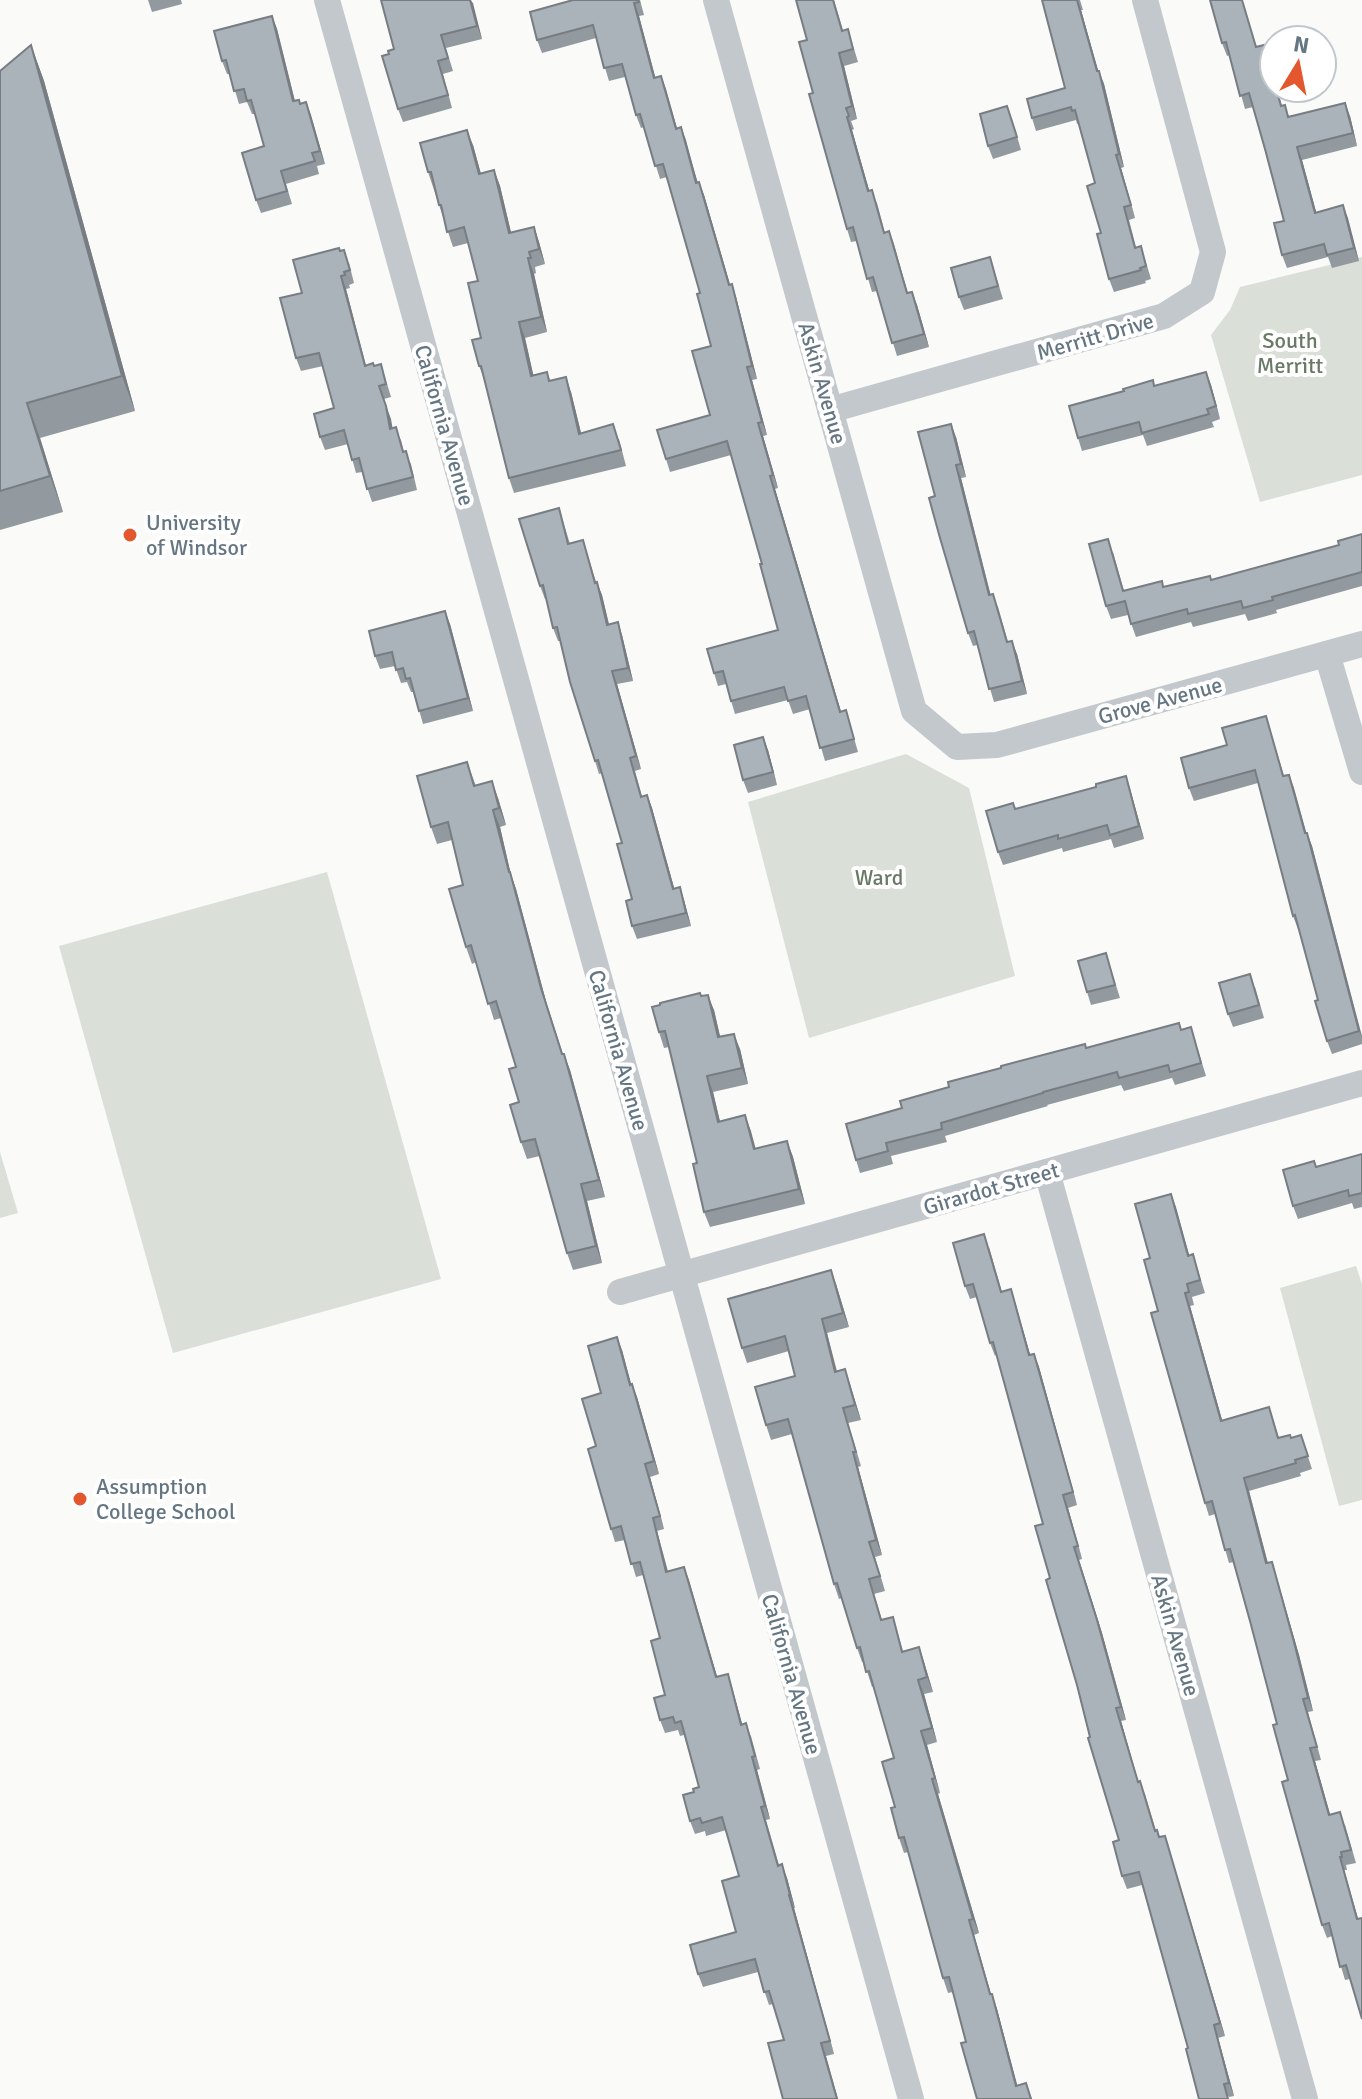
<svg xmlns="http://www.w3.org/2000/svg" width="1362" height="2099" font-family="Signika,sans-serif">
<rect width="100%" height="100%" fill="#fafaf8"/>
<g fill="#dadfd7">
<polygon points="1362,257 1362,475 1260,502 1211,335 1230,310 1240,287"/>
<polygon points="906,754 969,788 1015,976 809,1038 748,802"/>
<polygon points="327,872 441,1279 173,1353 59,946"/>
<polygon points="0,1152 18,1213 0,1218"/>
<polygon points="1356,1266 1362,1284 1362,1500 1339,1506 1280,1288"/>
</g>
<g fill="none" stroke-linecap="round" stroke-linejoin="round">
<g stroke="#c3c8cc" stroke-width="26">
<polyline points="327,0 911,2099"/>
<polyline points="716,0 914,711 957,747 997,745 1362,644"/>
<polyline points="830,410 1164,316 1202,292 1213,252 1145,0"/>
<polyline points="1327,654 1362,772"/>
<polyline points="1047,1172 1305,2099"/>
<polyline points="620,1292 1362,1083"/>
</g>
</g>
<g fill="#929a9f">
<polygon points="148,0 182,0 181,0 182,4 152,12"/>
<polygon points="381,0 471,0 482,39 446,48 453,71 443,74 452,108 403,122 398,109 389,54 394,49"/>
<polygon points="573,0 640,0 644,15 639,16 655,77 661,76 677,129 681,127 698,183 704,195 730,285 736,297 757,379 752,380 767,435 763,436 778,488 775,489 841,712 846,710 858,752 825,761 810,709 793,714 788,700 735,714 726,684 718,686 714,673 778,630 762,564 731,455 670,472 666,459 710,415 711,346 700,293 667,177 660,179 644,127 641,128 636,115 625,77 609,81 596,38 542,53 537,40"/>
<polygon points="834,0 843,30 852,42 858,62 844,66 857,119 851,121 854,129 852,130 869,190 877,203 885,233 889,231 908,293 917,305 929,347 897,356 877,291 872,292 857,241 851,242 847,229 813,93 807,40"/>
<polygon points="1042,0 1080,0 1083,10 1081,10 1098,71 1104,84 1124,167 1121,168 1135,218 1129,220 1136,247 1145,259 1151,279 1145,281 1146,283 1114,292 1109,279 1101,233 1095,183 1079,123 1077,124 1076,120 1036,131 1032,118 1065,88"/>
<polygon points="1210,0 1257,47 1264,45 1282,106 1285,105 1289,117 1350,116 1357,146 1302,160 1316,212 1343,205 1359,261 1332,268 1328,257 1287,268 1282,255 1284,221 1253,107 1245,109 1230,55 1227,56 1222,43"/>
<polygon points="272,16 277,29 295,101 300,103 306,102 325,164 317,166 319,174 286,184 292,204 261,213 256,200 264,146 255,114 252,114 247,102 239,104 230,74 227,74 222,61"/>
<polygon points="31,45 44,81 135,411 40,438 63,512 0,530 0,71"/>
<polygon points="1012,119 1021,150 993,159 988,146"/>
<polygon points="473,145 481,174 494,170 500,186 511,233 534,227 539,242 545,264 535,267 536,273 534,274 547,332 525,338 533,375 547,372 550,380 571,392 581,433 619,439 626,466 514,493 509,478 485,381 479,366 481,338 478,281 468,243 453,247 428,172"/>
<polygon points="340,251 349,263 354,283 349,285 350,288 346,289 366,365 374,366 385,377 391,397 384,399 392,428 401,440 404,452 411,464 417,490 372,502 362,472 356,473 348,444 325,450 320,437 334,408 323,366 301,371 296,358 302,293"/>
<polygon points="990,257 1003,299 964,310 959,297"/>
<polygon points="1211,385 1220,419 1212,422 1214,427 1147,446 1143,435 1082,451 1078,438 1155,386"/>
<polygon points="956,437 966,477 961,478 990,594 998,607 1008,642 1017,654 1027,694 994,702 977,645 973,646 968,633 935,496"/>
<polygon points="559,508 570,544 583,540 596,582 602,595 609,624 622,635 633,681 617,684 641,769 635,771 642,796 647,795 652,808 674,888 684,900 691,926 637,939 632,926 632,899 622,843 602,773 599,774 595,761 561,641 558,641 553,628 546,598 545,599 540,586"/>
<polygon points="1362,534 1362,586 1276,610 1277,613 1248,621 1245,614 1193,627 1191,622 1136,637 1128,615 1111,619 1106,606 1113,552 1124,591 1164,587 1212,580 1339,545"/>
<polygon points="450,624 473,711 423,724 414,692 411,692 407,682 401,683 395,666 380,669 375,656"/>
<polygon points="1266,716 1284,776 1289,775 1306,833 1312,846 1362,1036 1362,1044 1332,1054 1327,1041 1318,1000 1299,928 1298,929 1293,916 1258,783 1194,801 1189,788 1227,745"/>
<polygon points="768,750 777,785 748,793 743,780"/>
<polygon points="467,762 476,786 498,798 506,825 500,827 511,875 516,889 547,1005 563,1054 570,1070 605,1197 587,1201 602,1263 573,1270 567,1253 540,1156 527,1159 521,1142 516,1067 501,1018 494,1020 476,962 472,964 466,947 463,885 452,840 437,844 431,827"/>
<polygon points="1130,789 1144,839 1114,848 1111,839 1063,852 1062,848 1003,865 998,852"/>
<polygon points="1106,953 1120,998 1091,1005 1087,992"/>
<polygon points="1255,987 1264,1018 1233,1027 1228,1014"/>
<polygon points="701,996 714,1010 720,1037 740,1049 748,1084 713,1092 720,1122 745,1115 755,1149 787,1141 793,1157 805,1204 710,1227 704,1212 697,1163 669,1047 664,1048 659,1032"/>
<polygon points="1179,1023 1181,1030 1191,1027 1206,1076 1175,1085 1172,1078 1124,1091 1121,1085 1047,1105 1048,1106 945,1136 947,1142 891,1156 893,1164 860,1173 856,1160 902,1108 1086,1048"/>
<polygon points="1362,1154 1362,1207 1354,1209 1352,1203 1298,1219 1293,1206 1316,1167"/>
<polygon points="1171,1194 1189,1255 1193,1254 1205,1293 1192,1297 1194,1305 1190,1306 1222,1420 1269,1407 1279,1438 1291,1438 1301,1435 1312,1469 1300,1473 1301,1476 1249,1491 1268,1563 1272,1562 1276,1575 1299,1655 1313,1711 1308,1712 1321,1760 1315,1761 1330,1815 1345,1825 1356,1863 1346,1865 1347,1870 1344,1870 1350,1979 1345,1980 1332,1936 1327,1938 1322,1925 1288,1780 1277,1724 1250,1621 1234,1562 1229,1563 1215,1514 1209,1516 1205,1503 1158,1311 1150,1258"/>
<polygon points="989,1247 1002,1292 1011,1289 1030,1355 1034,1354 1039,1367 1077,1505 1068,1508 1082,1559 1079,1560 1102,1633 1126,1720 1121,1721 1138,1781 1145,1794 1156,1831 1159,1837 1169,1849 1225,2036 1218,2038 1234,2096 1229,2097 1188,2048 1142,1885 1127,1889 1122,1876 1119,1840 1090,1737 1050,1578 1043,1524 996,1355 995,1356 990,1343 977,1297 970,1299 965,1286"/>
<polygon points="836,1284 849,1327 827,1333 837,1371 845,1369 861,1420 848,1423 861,1466 858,1467 882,1555 875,1557 885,1591 874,1594 882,1620 893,1617 903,1651 919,1647 924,1662 933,1692 924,1694 937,1742 927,1745 940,1793 938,1794 979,1933 974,1935 991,1994 997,2009 1017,2086 1026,2083 1032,2099 977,2099 966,2042 953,1992 948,1993 943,1978 908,1852 904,1853 899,1838 895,1807 894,1758 873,1686 872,1687 864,1662 862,1662 857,1648 842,1598 839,1599 834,1584 792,1434 771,1440 766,1425 795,1376 789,1351 747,1363 742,1348"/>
<polygon points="622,1350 631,1385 637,1397 659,1474 650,1477 664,1529 657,1531 668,1571 684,1567 717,1677 728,1674 742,1724 751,1736 760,1769 757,1770 770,1819 766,1820 779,1865 787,1878 795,1908 794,1908 834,2054 826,2056 784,2040 773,2004 769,2005 758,1972 703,1987 698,1974 736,1932 739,1876 726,1830 706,1836 705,1831 695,1834 690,1821 694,1792 699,1787 684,1735 680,1736 678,1730 665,1733 660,1720 665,1695 660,1638 643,1575 636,1577 625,1540 615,1542 611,1529 601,1393"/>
</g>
<g fill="#777d82">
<polygon points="470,0 473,3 482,39 477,26"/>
<polygon points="1077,0 1081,10 1102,84 1097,71"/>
<polygon points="634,3 639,16 659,91 654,78"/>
<polygon points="272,16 277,29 298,114 293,101"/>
<polygon points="31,45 44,81 135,411 122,376"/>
<polygon points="839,53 844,66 857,119 852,106"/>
<polygon points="1099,71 1104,84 1124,167 1119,154"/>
<polygon points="661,76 666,89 681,142 676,129"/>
<polygon points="306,102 311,115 325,164 320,151"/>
<polygon points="1345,103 1350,116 1357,146 1353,133"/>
<polygon points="847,117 852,130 873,204 868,191"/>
<polygon points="681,127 686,140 701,196 696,183"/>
<polygon points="467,130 473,145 485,189 479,174"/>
<polygon points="1297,147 1302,160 1320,226 1315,213"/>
<polygon points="1116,155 1121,168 1135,218 1131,205"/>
<polygon points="494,170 500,186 515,249 509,233"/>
<polygon points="699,182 704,195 734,298 729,285"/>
<polygon points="1343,205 1348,218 1359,261 1354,248"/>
<polygon points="534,227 539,242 545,264 539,249"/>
<polygon points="889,231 894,244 911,306 907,293"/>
<polygon points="528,258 534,274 547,332 541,317"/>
<polygon points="341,276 346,289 369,379 365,366"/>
<polygon points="732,284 736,297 757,379 752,366"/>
<polygon points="912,292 917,305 929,347 924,334"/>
<polygon points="519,322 525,338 537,391 531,376"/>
<polygon points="747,367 752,380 767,435 762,422"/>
<polygon points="1206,372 1211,385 1220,419 1216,406"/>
<polygon points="566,377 571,392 585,449 579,434"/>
<polygon points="379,386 391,419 395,442 390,429"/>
<polygon points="27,403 40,438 63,512 50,476"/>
<polygon points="758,423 763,436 778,488 773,475"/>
<polygon points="951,424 956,437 966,477 961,464"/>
<polygon points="956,465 961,478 994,608 989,595"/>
<polygon points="770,476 775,489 845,725 840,712"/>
<polygon points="597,582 602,595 612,638 607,625"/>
<polygon points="445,611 450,624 473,711 468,698"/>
<polygon points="618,622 622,635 633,681 628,668"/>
<polygon points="1012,641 1017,654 1027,694 1022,681"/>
<polygon points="612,671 617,684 641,769 636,756"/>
<polygon points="763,737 768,750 777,785 773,772"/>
<polygon points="1289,775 1294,788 1310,846 1305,833"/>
<polygon points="1126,776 1130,789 1144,839 1139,826"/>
<polygon points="492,781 498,798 506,825 499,808"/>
<polygon points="647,795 652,808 678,902 673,889"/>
<polygon points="493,810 500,827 511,875 516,889 547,1005 568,1071 541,988 509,872"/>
<polygon points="1307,833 1312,846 1362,1038 1359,1031"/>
<polygon points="680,887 684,900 691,926 686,913"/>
<polygon points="708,995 714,1010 724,1053 718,1037"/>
<polygon points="734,1034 740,1049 748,1084 742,1068"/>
<polygon points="564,1054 570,1070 605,1197 599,1180"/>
<polygon points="707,1076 713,1092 724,1138 718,1122"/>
<polygon points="745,1115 751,1131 760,1165 754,1149"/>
<polygon points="787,1141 793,1157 805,1204 799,1189"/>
<polygon points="581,1184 587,1201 602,1263 596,1246"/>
<polygon points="1171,1194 1176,1207 1193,1269 1188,1256"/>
<polygon points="831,1270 836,1284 849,1327 843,1313"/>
<polygon points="1011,1289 1015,1302 1034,1368 1029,1355"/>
<polygon points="1185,1293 1190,1306 1226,1434 1221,1421"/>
<polygon points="822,1319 827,1333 840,1386 835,1372"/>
<polygon points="617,1337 622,1350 635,1398 630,1385"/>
<polygon points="1034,1354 1039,1367 1077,1505 1073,1492"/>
<polygon points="845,1369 850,1384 861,1420 855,1405"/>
<polygon points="632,1384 637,1397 659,1474 654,1461"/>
<polygon points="853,1452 858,1467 882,1555 876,1540"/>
<polygon points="645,1464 650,1477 664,1529 660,1516"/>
<polygon points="1244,1478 1249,1491 1271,1576 1266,1563"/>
<polygon points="1063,1495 1068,1508 1082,1559 1078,1546"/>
<polygon points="653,1518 657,1531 671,1585 666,1572"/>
<polygon points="1079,1560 1102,1633 1126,1720 1121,1707"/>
<polygon points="1272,1562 1299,1655 1313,1711 1308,1698"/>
<polygon points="684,1567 689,1580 721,1690 716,1677"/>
<polygon points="919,1647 924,1662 933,1692 927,1677"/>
<polygon points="728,1674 732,1687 746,1738 741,1725"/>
<polygon points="918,1680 924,1694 937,1742 932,1728"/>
<polygon points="1116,1708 1121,1721 1142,1795 1138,1782"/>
<polygon points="921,1731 927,1745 940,1793 935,1778"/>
<polygon points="1310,1748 1315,1761 1334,1828 1329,1815"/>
<polygon points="752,1757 757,1770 770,1819 765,1806"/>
<polygon points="932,1779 938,1794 979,1933 973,1919"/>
<polygon points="1165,1836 1169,1849 1225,2036 1220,2023"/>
<polygon points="1340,1857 1344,1870 1362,1932 1357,1919"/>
<polygon points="782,1864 787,1878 795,1908 790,1895"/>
<polygon points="789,1895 794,1908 834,2054 830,2041"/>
<polygon points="969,1920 974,1935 995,2009 990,1994"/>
<polygon points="992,1994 997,2009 1021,2099 1016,2086"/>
<polygon points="1214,2025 1218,2038 1234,2096 1229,2083"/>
<polygon points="821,2043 826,2056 838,2099 837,2099"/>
</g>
<g fill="#aab3b9" stroke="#777d82" stroke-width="2">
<polygon points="381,0 470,0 477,26 441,35 448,58 438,61 448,95 398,109 382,56 389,54 388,51 394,49"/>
<polygon points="573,0 638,0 639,2 634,3 654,78 661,76 676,129 681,127 696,183 699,182 729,285 732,284 752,366 747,367 762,422 758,423 773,475 770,476 840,712 846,710 854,739 820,748 806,696 788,701 784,687 731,701 723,671 714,673 707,649 778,630 760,564 762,564 727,441 666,459 657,430 710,415 692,351 711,346 697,294 700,293 663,164 655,166 640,114 636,115 622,64 604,68 593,25 537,40 530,12"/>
<polygon points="796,0 833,0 842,31 848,29 853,49 839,53 852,106 846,108 849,116 847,117 868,191 872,190 884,233 889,231 907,293 912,292 924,334 892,343 873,277 867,279 853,227 847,229 809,94 813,93 799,42 807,40"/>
<polygon points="1042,0 1077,0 1097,71 1099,71 1119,154 1116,155 1131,205 1124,207 1135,248 1141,246 1146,266 1140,268 1141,270 1109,279 1097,234 1101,233 1087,186 1095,183 1075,110 1072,111 1071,107 1032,118 1027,99 1065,88"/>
<polygon points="1210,0 1242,0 1256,47 1264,45 1274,80 1274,88 1276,88 1281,106 1285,105 1288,117 1345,103 1353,133 1297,147 1315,213 1343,205 1354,248 1327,255 1324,244 1282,255 1274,223 1284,221 1265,149 1249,93 1240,96 1226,42 1222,43"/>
<polygon points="272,16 293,101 299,100 300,104 306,102 320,151 312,153 315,161 281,171 287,191 256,200 242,153 264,146 251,100 247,101 244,89 234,91 226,60 222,61 214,31"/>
<polygon points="31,45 122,376 27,403 50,476 0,491 0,71"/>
<polygon points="1007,106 1017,137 988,146 980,114"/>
<polygon points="467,130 479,174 494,170 509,233 534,227 539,249 529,252 531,258 528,258 541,317 519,322 531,376 547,372 549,381 566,377 579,434 613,424 621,450 509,478 481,366 479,366 472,340 481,338 468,283 478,281 464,227 447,232 441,205 439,205 431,172 428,172 420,143"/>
<polygon points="339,248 340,251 344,250 350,270 344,272 345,275 341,276 365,366 373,363 374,366 381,364 386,384 379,386 386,406 390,429 396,427 403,452 406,451 413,477 367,489 359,458 352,460 344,430 320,437 314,414 334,408 319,353 296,358 280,298 302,293 293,260"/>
<polygon points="990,257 998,286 959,297 951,268"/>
<polygon points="1206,372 1216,406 1207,409 1209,414 1142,433 1139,422 1078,438 1069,406 1124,391 1123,389 1153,380 1154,386"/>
<polygon points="951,424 961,464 956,465 989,595 993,594 1007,642 1012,641 1022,681 989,689 974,631 968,633 940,538 929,498 935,496 918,432"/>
<polygon points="559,508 568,544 583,540 595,583 597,582 607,625 618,622 628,668 612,671 636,756 630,758 641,797 647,795 673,889 680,887 686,913 632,926 626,901 632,899 617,844 622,843 598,760 595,761 570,682 557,627 553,628 543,585 540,586 519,519"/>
<polygon points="1362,534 1362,572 1272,597 1273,600 1243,608 1241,601 1188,614 1187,609 1131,624 1125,601 1106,606 1089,544 1108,539 1123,591 1162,581 1163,587 1210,576 1211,580 1339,545 1338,541"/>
<polygon points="445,611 468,698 419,711 410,678 406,679 403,668 396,670 392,652 375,656 369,631"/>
<polygon points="1266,716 1283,776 1289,775 1305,833 1307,833 1359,1031 1327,1041 1315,1001 1318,1000 1295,915 1293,916 1255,770 1189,788 1181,758 1227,745 1222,728"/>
<polygon points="763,737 773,772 743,780 734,745"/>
<polygon points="467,762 474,786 492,781 499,808 493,810 509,872 510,872 541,988 562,1054 564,1054 599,1180 581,1184 596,1246 567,1253 535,1139 521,1142 510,1105 519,1102 509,1069 516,1067 496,1001 488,1004 471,945 466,947 449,889 463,885 448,822 431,827 417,776"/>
<polygon points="1126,776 1139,826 1110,835 1107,825 1058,839 1058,835 998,852 986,811 1013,803 1015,809 1096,787 1096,784"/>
<polygon points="1106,953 1115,985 1087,992 1078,961"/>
<polygon points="1250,974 1259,1005 1228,1014 1219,983"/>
<polygon points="700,993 701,996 708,995 718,1037 734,1034 742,1068 707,1076 718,1122 745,1115 754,1149 787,1141 799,1189 704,1212 693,1164 697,1163 665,1031 659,1032 652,1007 660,1005 660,1003"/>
<polygon points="1179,1023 1181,1030 1191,1027 1201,1063 1170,1072 1168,1065 1119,1078 1117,1072 1043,1092 1043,1093 941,1123 942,1129 886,1143 888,1151 856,1160 846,1124 902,1108 900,1101 949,1087 948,1082 1001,1068 1001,1066 1085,1044 1086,1048"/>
<polygon points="1362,1154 1362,1193 1349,1196 1348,1190 1293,1206 1283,1170 1314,1161 1316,1167"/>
<polygon points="1171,1194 1188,1256 1193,1254 1200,1280 1187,1284 1189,1292 1185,1293 1221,1421 1269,1407 1278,1438 1290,1435 1291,1438 1301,1435 1308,1456 1295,1460 1296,1463 1244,1478 1266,1563 1272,1562 1294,1642 1308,1698 1303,1699 1317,1747 1310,1748 1329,1815 1340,1812 1351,1850 1341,1852 1342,1857 1340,1857 1357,1919 1362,1918 1362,2019 1346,1965 1340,1967 1329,1923 1322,1925 1282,1782 1288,1780 1273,1725 1277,1724 1250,1621 1230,1549 1225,1550 1212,1501 1205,1503 1151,1313 1158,1311 1144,1260 1150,1258 1135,1204"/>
<polygon points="984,1234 1001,1292 1011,1289 1029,1355 1034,1354 1073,1492 1063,1495 1078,1546 1074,1547 1097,1620 1121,1707 1116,1708 1138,1782 1140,1781 1155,1831 1157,1830 1159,1837 1165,1836 1220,2023 1214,2025 1229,2083 1224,2084 1228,2099 1199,2099 1186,2049 1188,2048 1139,1872 1122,1876 1113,1842 1119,1840 1088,1738 1090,1737 1077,1685 1046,1580 1050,1578 1035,1526 1043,1524 993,1342 990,1343 973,1284 965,1286 953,1243"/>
<polygon points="831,1270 843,1313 822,1319 835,1372 845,1369 855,1405 843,1408 856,1452 853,1452 876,1540 869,1542 880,1576 869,1579 881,1620 893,1617 902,1652 919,1647 927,1677 918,1680 932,1728 921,1731 935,1778 932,1779 973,1919 969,1920 990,1994 992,1994 1016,2086 1026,2083 1031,2099 977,2099 961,2043 966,2042 949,1977 943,1978 904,1837 899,1838 891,1808 895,1807 882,1762 894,1758 869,1671 866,1672 860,1647 857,1648 837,1583 834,1584 788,1419 766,1425 755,1387 795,1376 785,1336 742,1348 728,1299"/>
<polygon points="617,1337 630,1385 632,1384 654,1461 645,1464 660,1516 653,1518 666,1572 684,1567 716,1677 728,1674 741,1725 746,1723 755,1756 752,1757 765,1806 761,1807 778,1866 782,1864 790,1895 789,1895 830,2041 821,2043 837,2099 783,2099 768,2043 784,2040 769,1991 764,1992 755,1959 698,1974 690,1945 736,1932 722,1881 739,1876 722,1817 702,1823 700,1818 690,1821 683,1795 694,1792 693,1789 699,1787 681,1721 675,1723 673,1717 660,1720 654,1698 665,1695 651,1641 660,1638 640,1562 631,1564 621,1526 611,1529 588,1449 596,1446 582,1399 601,1393 588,1346"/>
</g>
<g fill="#e4572e" stroke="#fff" stroke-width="3">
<circle cx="130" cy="535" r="8"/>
<circle cx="80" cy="1499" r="8"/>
</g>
<g text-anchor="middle" stroke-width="8" stroke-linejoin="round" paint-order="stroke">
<g font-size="22" fill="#657683" stroke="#fff">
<text transform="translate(1095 336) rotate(-16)" y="8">Merritt Drive</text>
<text transform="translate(823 383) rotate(74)" y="8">Askin Avenue</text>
<text transform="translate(445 425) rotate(74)" y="8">California Avenue</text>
<text transform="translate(1160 700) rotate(-15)" y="8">Grove Avenue</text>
<text transform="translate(619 1050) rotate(74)" y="8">California Avenue</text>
<text transform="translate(991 1188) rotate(-16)" y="8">Girardot Street</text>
<text transform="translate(1176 1635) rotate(74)" y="8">Askin Avenue</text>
<text transform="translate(792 1674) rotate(74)" y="8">California Avenue</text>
</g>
<g font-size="22" fill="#687a64" stroke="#fff">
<text x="1290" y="348">South<tspan x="1290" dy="25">Merritt</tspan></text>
<text x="879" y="885">Ward</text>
</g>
<g font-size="22" fill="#657683" stroke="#fff" text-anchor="start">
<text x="146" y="530">University<tspan x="146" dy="25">of Windsor</tspan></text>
<text x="96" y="1494">Assumption<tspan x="96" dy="25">College School</tspan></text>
</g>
</g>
<g transform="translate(1298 64) rotate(10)"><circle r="38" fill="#ffffff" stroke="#c1c8cd" stroke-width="2"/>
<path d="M0-6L14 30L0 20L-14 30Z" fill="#e4572e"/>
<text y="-12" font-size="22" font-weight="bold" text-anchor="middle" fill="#657683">N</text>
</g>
</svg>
